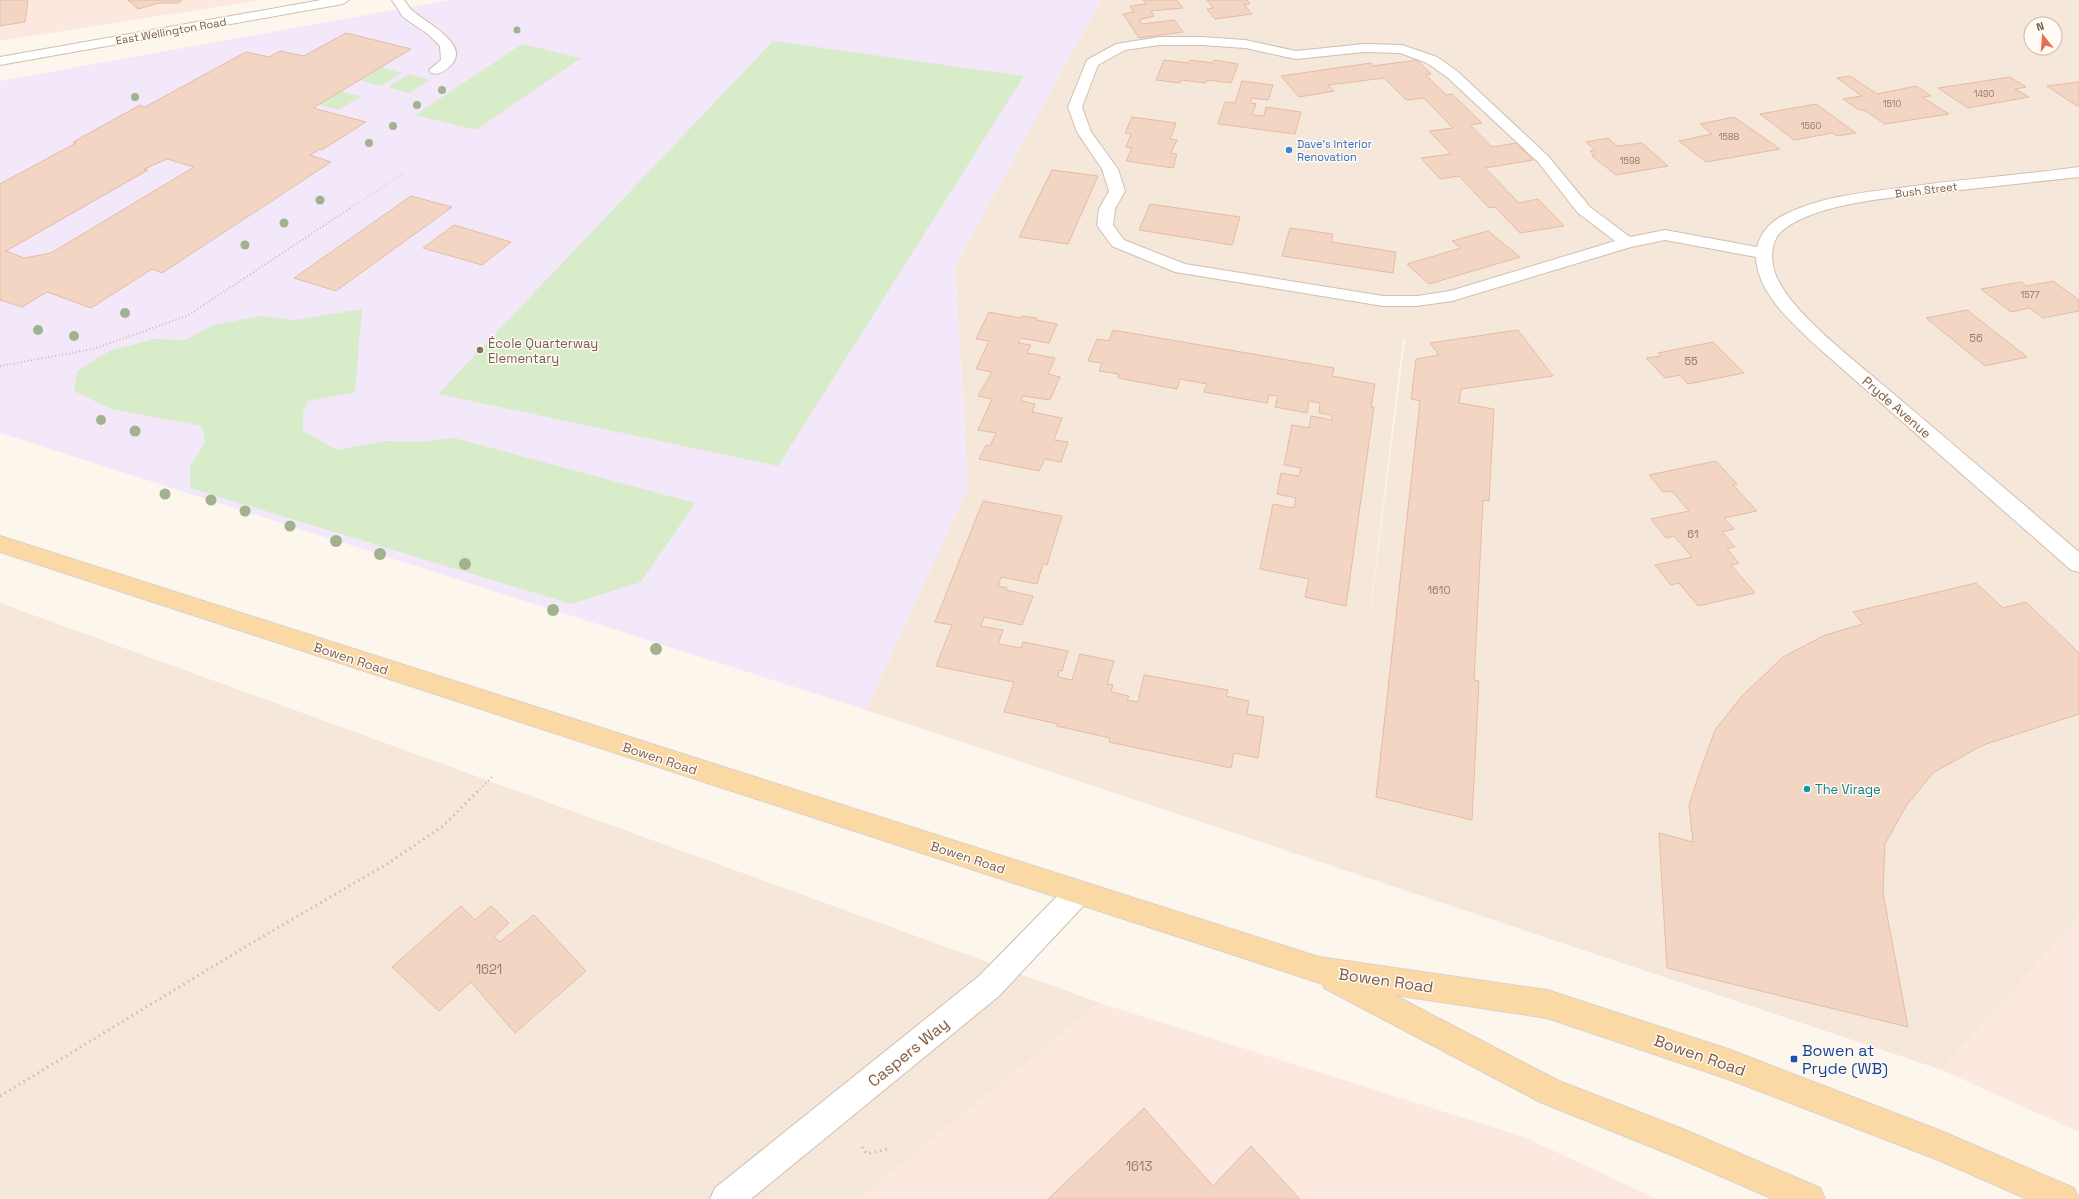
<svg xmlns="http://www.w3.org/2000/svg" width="2079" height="1199" font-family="'Space Grotesk',sans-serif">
<rect width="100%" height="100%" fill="#fdf6ec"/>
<g fill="#f5e8da" fill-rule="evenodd">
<path d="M1101,0H2079V917L1942,1070L866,710L968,487L955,266ZM2031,24H2055V48H2031ZM1390,337L1405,339L1362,677L1403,339Z"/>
<polygon points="0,603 1100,1003 859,1199 0,1199"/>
</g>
<g fill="#fde8e0">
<polygon points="0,0 261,0 0,41"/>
<polygon points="2079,917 2079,1132 1942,1070"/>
<polygon points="1100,1003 1524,1137 1657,1199 859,1199"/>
</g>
<polygon fill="#f3e8fa" points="449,0 1101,0 955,266 968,487 866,710 0,433 0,81"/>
<g fill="#d8ecc9">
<polygon points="773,41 1024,76 778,466 438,394"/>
<polygon points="522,44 581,58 476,130 415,115"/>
<polygon points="381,67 402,73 381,86 359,80"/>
<polygon points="409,74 430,80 409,93 388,87"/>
<polygon points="340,91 361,96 339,110 317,104"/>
<polygon points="362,309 355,392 308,401 303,412 303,431 337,450 386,441 417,442 454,438 695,503 641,582 571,604 190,488 190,467 205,442 202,426 111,409 74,391 77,371 109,351 154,339 185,340 213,325 260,316 295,320"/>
</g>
<g fill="#f3d5c3" stroke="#e6bba3" fill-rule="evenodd">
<polygon points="0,0 28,0 25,22 0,26"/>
<polygon points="128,0 182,0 179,3 159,3 138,9"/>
<polygon points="1143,0 1177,0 1183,8 1151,11 1154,16 1139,20 1142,24 1174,20 1183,32 1139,38 1123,14 1134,12 1130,6 1146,4"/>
<polygon points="1207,0 1247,0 1250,4 1244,4 1252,14 1215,19 1207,9 1213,8"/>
<path d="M346,33L411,49L313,108L366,122L322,150L320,149L310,155L331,162L162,273L152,269L91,308L47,292L22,307L0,300V184L76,143L73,142L140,105L145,107L246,52L269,57L280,51L304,56ZM167,159L194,167L51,253L24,258L6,251L148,170L144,169Z"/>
<polygon points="1164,60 1188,63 1190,60 1213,63 1214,60 1238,64 1231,83 1207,80 1206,83 1181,80 1180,83 1156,80"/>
<polygon points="1417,60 1431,74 1426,75 1446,95 1452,94 1482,123 1470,125 1492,147 1516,143 1533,160 1485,168 1519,203 1538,199 1564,226 1520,233 1495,207 1489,208 1459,176 1440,179 1421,158 1451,154 1429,131 1453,128 1424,98 1406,100 1384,78 1328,85 1334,91 1299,97 1281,76 1371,63 1373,66"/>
<polygon points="1850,76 1877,94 1916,86 1931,96 1922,97 1949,114 1885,124 1864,110 1859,110 1843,99 1862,96 1837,78"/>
<polygon points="2010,77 2026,87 2015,89 2029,97 1968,108 1938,88"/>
<polygon points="1242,81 1273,85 1268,100 1252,98 1250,103 1256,104 1252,115 1264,116 1266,107 1301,112 1295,134 1218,124 1225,102 1235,103"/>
<polygon points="2079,82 2079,106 2077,106 2047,86"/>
<polygon points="1816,104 1856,133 1837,136 1833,133 1794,140 1760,114"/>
<polygon points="1132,117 1176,123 1170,139 1177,140 1171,153 1177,154 1173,168 1126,161 1132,148 1126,147 1131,134 1125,133"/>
<polygon points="1734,117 1780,149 1706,162 1679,141 1712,134 1700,124"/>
<polygon points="1608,138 1617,146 1642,143 1668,166 1616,175 1592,156 1595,156 1590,151 1595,150 1586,142"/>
<polygon points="1052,170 1098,176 1068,244 1019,237"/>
<polygon points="411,196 452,207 336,291 294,278"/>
<polygon points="1150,204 1240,217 1232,245 1139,230"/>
<polygon points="454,225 511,242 482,265 423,248"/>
<polygon points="1290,228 1333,234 1331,242 1396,252 1393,273 1282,256"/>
<polygon points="1488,231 1520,257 1429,284 1407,264 1461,248 1452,241"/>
<polygon points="2053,281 2079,300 2079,311 2043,318 2029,308 2011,312 1981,289 2021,282 2027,286"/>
<polygon points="1967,310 2027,357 1985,366 1926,318"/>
<polygon points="989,312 1021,318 1022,316 1037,318 1036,320 1057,324 1049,343 1021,338 1018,343 1031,345 1027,353 1055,358 1048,374 1060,377 1050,400 1023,396 1021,401 1035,404 1032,412 1062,418 1054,440 1068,442 1061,462 1045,459 1039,471 979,459 986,445 990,446 996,433 978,430 992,399 978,396 992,372 976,369 989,341 976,339"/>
<polygon points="1113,330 1334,368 1332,376 1375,384 1371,407 1374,407 1346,606 1305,597 1309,579 1260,569 1273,504 1294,508 1296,498 1277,494 1281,473 1299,476 1301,468 1284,465 1292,425 1309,428 1311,416 1332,420 1332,415 1319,413 1320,403 1309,401 1307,413 1275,407 1278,396 1269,395 1267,403 1204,392 1207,384 1180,379 1177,389 1118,378 1119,374 1099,371 1102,363 1088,361 1097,339 1109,341"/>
<polygon points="1518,330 1553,376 1461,389 1459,403 1494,409 1489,501 1483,500 1474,680 1479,681 1472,820 1376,797 1420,401 1411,399 1416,359 1439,355 1430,343"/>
<polygon points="1713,342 1744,373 1688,384 1680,375 1665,378 1646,358 1661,356 1658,353"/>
<polygon points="1716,461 1737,484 1733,485 1757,511 1724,518 1734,529 1722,532 1735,547 1727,549 1739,563 1731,565 1755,593 1698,606 1679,583 1671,585 1655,565 1692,557 1674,536 1666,538 1651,519 1689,511 1672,491 1663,492 1649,475"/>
<polygon points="983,501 1062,516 1047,565 1043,564 1037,584 1001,577 998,586 1007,588 1006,590 1033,596 1022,625 984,617 981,626 1003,630 998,644 1021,648 1023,642 1068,651 1062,671 1059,670 1058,677 1072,680 1080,654 1114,661 1107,684 1113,685 1111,692 1129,696 1127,700 1138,702 1144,675 1228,690 1226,696 1249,701 1247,714 1264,717 1258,758 1234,753 1231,768 1109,742 1110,738 1057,726 1058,724 1004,712 1014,682 936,666 952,625 935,622"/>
<polygon points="1976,583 2003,608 2026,602 2079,653 2079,714 1983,745 1933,773 1906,806 1885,844 1883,893 1908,1027 1667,968 1659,833 1693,842 1689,805 1699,774 1715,730 1742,696 1783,657 1825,635 1863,624 1853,612"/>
<polygon points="461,906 475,920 491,906 509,923 494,937 500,942 534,915 586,971 515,1033 471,982 439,1011 392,967"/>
<polygon points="1144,1108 1213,1186 1251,1146 1300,1199 1048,1199"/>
</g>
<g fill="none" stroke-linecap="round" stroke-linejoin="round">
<defs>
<g id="minor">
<polygon points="321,0 349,0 343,4 0,65 0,57"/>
<path d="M392,0H404C407,4 410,9 414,12C427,23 475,47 448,68C442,72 439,75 431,73L429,70L441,60L440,46L429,35L403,17Z"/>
<path d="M1160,37H1202L1245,40L1296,51L1364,44L1402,45L1437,57L1457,71L1548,156L1590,207L1630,237L1665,230L1757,247C1761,232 1772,220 1786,214C1822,196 1867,192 1907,187C1964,179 2022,175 2079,167V177C2033,182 1987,187 1942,192C1897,197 1818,202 1783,230C1769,241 1770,265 1778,280C1795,315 1853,359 1883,385C1949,441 2014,496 2079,552V572L2071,570L1830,358C1802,332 1757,297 1756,257L1665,240L1631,247L1452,301L1417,306H1383L1175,272L1112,246L1097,225L1099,209L1109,191L1102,169L1077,132L1068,107L1087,60L1116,44ZM1160,45H1202L1245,48L1296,59L1364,52L1400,53L1427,63L1447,77L1538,162L1578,213L1615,241L1450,291L1417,296H1383L1185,264L1124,240L1113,225L1115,209L1125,191L1118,169L1091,132L1082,107L1098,65L1125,50Z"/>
<polygon points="1078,881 1087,884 1091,893 1087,902 999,996 751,1199 710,1199 715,1188 979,976 1069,884"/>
</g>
<polygon id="major" points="0,536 1319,957 1547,990 1728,1049 1941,1131 2074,1188 2079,1199 2027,1199 1936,1159 1728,1079 1547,1018 1394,995 1559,1081 1685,1130 1820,1188 1825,1199 1773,1199 1679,1158 1540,1102 1324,988 1323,984 0,552"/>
</defs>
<use href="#minor" stroke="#d1beb0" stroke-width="2"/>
<use href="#major" stroke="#dad1cd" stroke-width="2"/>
<polyline stroke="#d9b8a5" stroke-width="1.5" stroke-dasharray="0.5 2" stroke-linecap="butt" points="351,208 405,172"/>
<polyline stroke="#d9b8a5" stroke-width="2" stroke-dasharray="1 2.5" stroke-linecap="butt" points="0,366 93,349 187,316 352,207"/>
<polyline stroke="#d9b8a5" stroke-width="2.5" stroke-dasharray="1 3" stroke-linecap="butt" points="477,792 492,777"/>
<g stroke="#d9b8a5" stroke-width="3" stroke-dasharray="1.5 4" stroke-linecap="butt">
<polyline points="0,1096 250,944 387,864 443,826 478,791"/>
<polyline points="862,1147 867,1154 891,1148"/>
</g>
<use href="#minor" fill="#fff" fill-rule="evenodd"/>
<use href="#major" fill="#fbd9a5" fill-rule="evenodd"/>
</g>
<g fill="#a0b28e">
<circle cx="517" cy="30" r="3.5"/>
<circle cx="442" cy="90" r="4"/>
<circle cx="135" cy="97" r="4"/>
<circle cx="417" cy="105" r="4"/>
<circle cx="393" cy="126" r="4"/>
<circle cx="369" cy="143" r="4"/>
<circle cx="320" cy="200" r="4.5"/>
<circle cx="284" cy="223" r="4.5"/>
<circle cx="245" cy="245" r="4.5"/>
<circle cx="125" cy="313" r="5"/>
<circle cx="38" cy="330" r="5"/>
<circle cx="74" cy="336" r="5"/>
<circle cx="101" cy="420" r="5"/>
<circle cx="135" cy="431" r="5.5"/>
<circle cx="165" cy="494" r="5.5"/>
<circle cx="211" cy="500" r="5.5"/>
<circle cx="245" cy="511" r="5.5"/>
<circle cx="290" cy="526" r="5.5"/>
<circle cx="336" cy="541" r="6"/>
<circle cx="380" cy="554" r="6"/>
<circle cx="465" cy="564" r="6"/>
<circle cx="553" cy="610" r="6"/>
<circle cx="656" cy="649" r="6"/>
</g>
<circle fill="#3f7fe0" stroke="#fffaf3" stroke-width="1.5" cx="1289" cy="150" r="4"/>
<circle fill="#8d6e63" stroke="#fffaf3" stroke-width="1.5" cx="480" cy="350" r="4"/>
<circle fill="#0f9aa8" stroke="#fffaf3" stroke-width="1.5" cx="1807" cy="789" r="4"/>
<rect fill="#1a4fb4" stroke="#fffaf3" stroke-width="1.5" x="1790" y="1055" width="8" height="8" rx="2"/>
<g text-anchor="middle" stroke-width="3" stroke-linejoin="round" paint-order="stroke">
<g font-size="9" fill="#987a6a">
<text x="1984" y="97">1490</text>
<text x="1892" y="107">1510</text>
<text x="1811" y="129">1560</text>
<text x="1729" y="140">1588</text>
<text x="1630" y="164">1598</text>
<text x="2030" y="298">1577</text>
</g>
<g font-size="11" fill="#7a5c4d" stroke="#fffaf3">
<text transform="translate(171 31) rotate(-10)" y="4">East Wellington Road</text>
<text transform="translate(1926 190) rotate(-7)" y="4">Bush Street</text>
</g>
<g font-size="11" fill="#366cbe" stroke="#fffaf3" text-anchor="start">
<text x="1297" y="148">Dave's Interior<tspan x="1297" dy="13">Renovation</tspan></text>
</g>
<g font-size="11" fill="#987a6a">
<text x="1976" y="342">56</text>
<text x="1691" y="365">55</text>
<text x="1693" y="538">61</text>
<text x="1439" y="594">1610</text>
</g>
<g font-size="13" fill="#785e54" stroke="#fffaf3" text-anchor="start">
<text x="488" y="348">École Quarterway<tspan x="488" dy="15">Elementary</tspan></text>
</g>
<g font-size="13" fill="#7a5c4d" stroke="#fffaf3">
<text transform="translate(1897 407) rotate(41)" y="5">Pryde Avenue</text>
<text transform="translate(351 658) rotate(18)" y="5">Bowen Road</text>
<text transform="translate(660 758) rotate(18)" y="5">Bowen Road</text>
<text transform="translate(968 857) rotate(18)" y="5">Bowen Road</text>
</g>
<g font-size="13" fill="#0d838f" stroke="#fffaf3" text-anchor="start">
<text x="1815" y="794">The Virage</text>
</g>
<g font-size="13" fill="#987a6a">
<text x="489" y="974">1621</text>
<text x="1139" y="1171">1613</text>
</g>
<g font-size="16" fill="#7a5c4d" stroke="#fffaf3">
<text transform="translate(1386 980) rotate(8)" y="6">Bowen Road</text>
<text transform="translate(908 1052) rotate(-39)" y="6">Caspers Way</text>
<text transform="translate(1700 1055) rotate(19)" y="6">Bowen Road</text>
</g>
<g font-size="16" fill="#164399" stroke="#fffaf3" text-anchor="start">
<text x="1802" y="1056">Bowen at<tspan x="1802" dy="18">Pryde (WB)</tspan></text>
</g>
</g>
<g transform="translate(2043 36) rotate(343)"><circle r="19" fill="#fffaf3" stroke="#cabbb1"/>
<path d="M0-3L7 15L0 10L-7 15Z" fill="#e76f51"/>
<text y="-6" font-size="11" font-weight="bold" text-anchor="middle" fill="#7a5c4d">N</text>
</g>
</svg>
